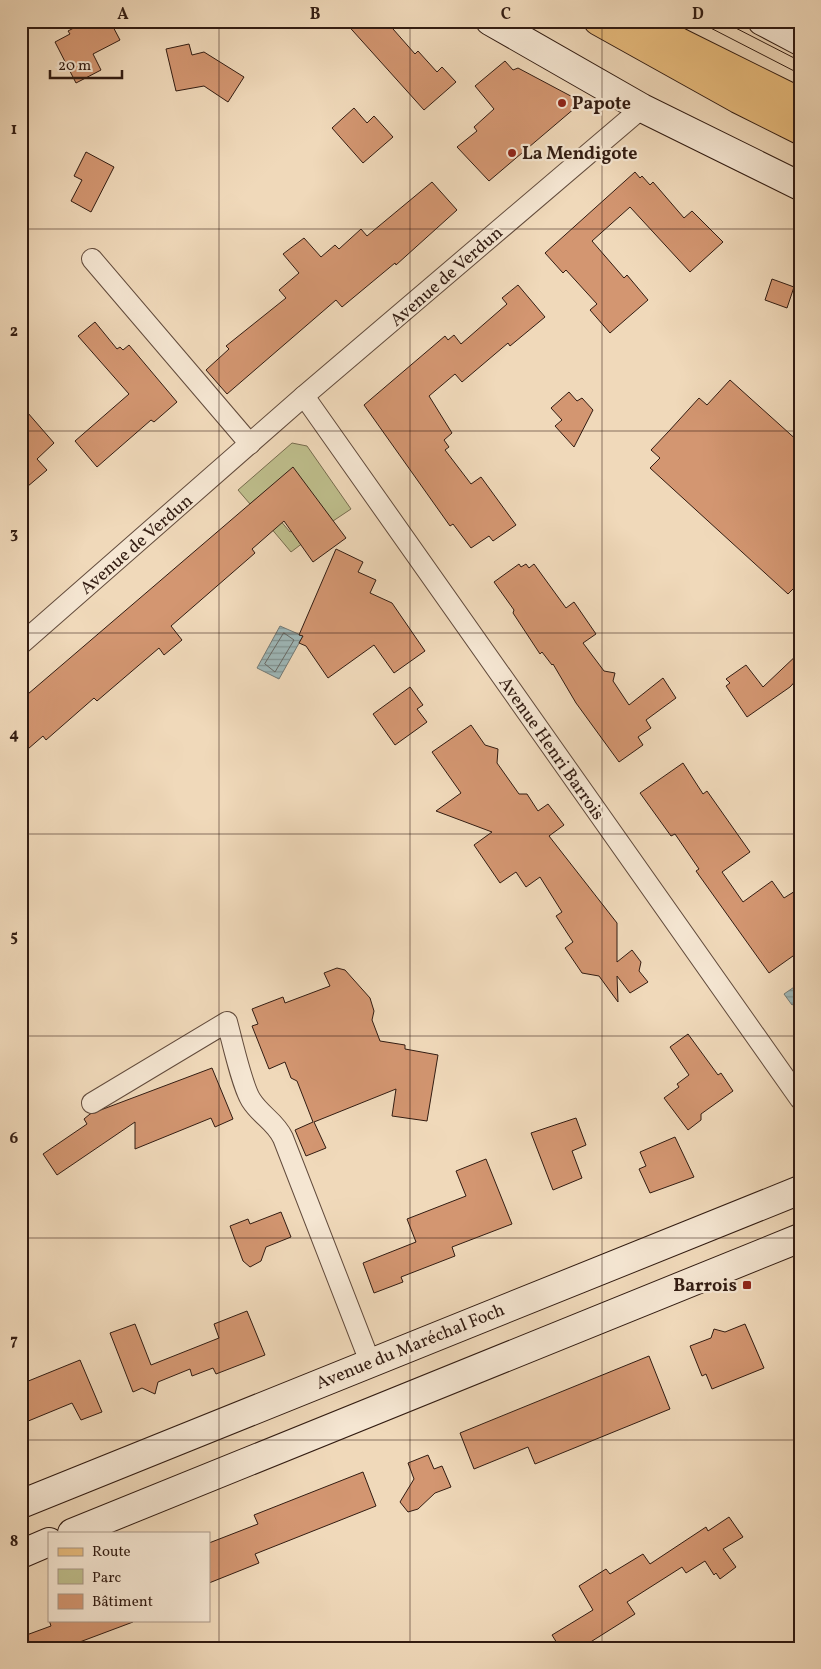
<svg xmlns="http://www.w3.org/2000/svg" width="821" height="1669" font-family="Vollkorn,serif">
<defs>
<pattern id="water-rules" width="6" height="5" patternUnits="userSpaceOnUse" patternTransform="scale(1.25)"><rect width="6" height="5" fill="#9eb8b9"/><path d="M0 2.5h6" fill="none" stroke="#819595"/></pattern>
</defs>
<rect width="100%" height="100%" fill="#f0d9ba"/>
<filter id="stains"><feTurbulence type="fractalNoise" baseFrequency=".004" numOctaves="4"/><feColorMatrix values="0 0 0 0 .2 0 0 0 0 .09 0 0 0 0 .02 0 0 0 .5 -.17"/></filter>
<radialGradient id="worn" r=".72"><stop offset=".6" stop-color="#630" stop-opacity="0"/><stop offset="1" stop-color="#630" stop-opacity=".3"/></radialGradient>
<g fill="#bebe8c" stroke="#786d4f">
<polygon points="292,443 307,446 351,509 333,521 292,469 250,504 238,490"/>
<polygon points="279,519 290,532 299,526 308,539 291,552 270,527"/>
</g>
<g fill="url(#water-rules)" stroke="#737a76">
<polygon points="280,626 303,636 279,679 257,668"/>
<polygon points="800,983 800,1000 792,1005 784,994"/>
</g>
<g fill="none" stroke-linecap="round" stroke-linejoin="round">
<polygon stroke="#686a66" stroke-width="1" points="284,633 294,640 275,672 265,664"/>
</g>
<g fill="#d39671" stroke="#321c12">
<polygon points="87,21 110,21 120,40 93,54 101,70 76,83 55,42 70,34 68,31"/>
<polygon points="344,21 386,21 415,54 418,51 437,72 442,67 456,82 424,110"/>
<polygon points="189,44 192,55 204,52 244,77 228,102 204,86 176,91 166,49"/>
<polygon points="505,61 513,70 518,68 582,102 489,181 457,147 477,131 474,127 494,109 475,86"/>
<polygon points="354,108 367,123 374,116 393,137 363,163 332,128"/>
<polygon points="86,152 114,167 91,212 71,201 82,180 74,176"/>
<polygon points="635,172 640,178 642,176 650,185 653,182 684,218 692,211 723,242 690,272 630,207 592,241 624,278 627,275 648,300 610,333 590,310 597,304 566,270 563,273 545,253"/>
<polygon points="432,182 457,210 396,265 395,263 342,307 336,300 227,394 206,370 229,349 226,346 286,298 279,290 299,273 283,254 304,238 321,257 335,245 339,249 361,229 367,236"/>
<polygon points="772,279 794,287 787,308 765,300"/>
<polygon points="518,285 545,317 510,346 508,343 462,382 455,374 429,396 452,433 444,440 449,447 445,450 471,484 481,477 516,525 493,541 489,536 471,548 453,524 450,526 364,405 445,336 448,340 454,335 461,344 507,304 502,298"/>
<polygon points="95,322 117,349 120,347 123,350 129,345 177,402 154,422 151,420 97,467 75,441 129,394 78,336"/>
<polygon points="730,380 800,443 800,582 788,594 650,468 660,458 651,450 669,431 699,398 707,405"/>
<polygon points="569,392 577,401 582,398 593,410 574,447 555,426 562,420 551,408"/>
<polygon points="21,405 54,443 37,459 47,470 21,492"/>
<polygon points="293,467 346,538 313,562 284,521 252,549 255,553 171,626 182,640 164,655 159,648 97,701 94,698 46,740 43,736 21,755 21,700"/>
<polygon points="336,549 363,562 358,572 376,580 370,593 392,603 425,651 394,673 374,645 328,678 306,646 299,643 303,636 299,635"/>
<polygon points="519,564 521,567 526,564 529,568 534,564 566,608 574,602 596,634 583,643 604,671 615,673 613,681 629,705 663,678 676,698 646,720 651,728 638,737 643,745 619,762 576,703 553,664 552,665 542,652 540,654 513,613 514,610 494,582"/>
<polygon points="800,652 800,676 790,687 747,717 726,686 730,683 726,679 746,665 763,687"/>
<polygon points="410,687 423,705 417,709 427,722 395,745 373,714"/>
<polygon points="471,725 485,745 498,749 497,763 519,794 527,794 538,811 548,804 564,825 549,836 617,923 617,962 632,950 641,962 639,971 648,982 630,993 617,976 618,1002 599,976 582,973 565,948 573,942 556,916 562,912 540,877 526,887 516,872 500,883 474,845 492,832 436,811 461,793 432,752"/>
<polygon points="683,763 703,794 707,791 750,852 722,872 743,902 772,881 784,898 800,888 800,951 769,973 696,871 699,869 675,834 671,836 640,793"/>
<polygon points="337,968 345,970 370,998 374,1011 372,1020 380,1041 405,1045 405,1049 438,1055 427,1121 392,1116 396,1089 314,1122 326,1148 306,1156 295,1130 313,1122 297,1081 291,1078 285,1062 269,1069 252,1026 258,1024 252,1009 283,997 285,1003 330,986 324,973"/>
<polygon points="688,1034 718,1075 721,1073 733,1091 701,1114 701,1120 688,1130 664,1098 679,1087 677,1084 689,1075 670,1047"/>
<polygon points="212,1068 233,1119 215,1127 211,1118 135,1149 135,1122 57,1175 43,1154 87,1124 84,1119 90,1114"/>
<polygon points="576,1118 586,1145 572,1151 582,1178 553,1190 531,1133"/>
<polygon points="675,1137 694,1177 650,1193 639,1169 646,1166 640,1152"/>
<polygon points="486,1159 512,1224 452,1247 455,1256 401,1277 403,1282 374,1293 363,1263 416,1242 407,1219 466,1196 456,1171"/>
<polygon points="281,1212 291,1237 266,1247 261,1261 250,1267 243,1261 230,1226 248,1219 250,1224"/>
<polygon points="247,1311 265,1355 216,1374 213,1368 192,1376 190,1369 158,1382 155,1394 142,1388 133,1392 110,1333 135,1324 151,1365 219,1338 214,1324"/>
<polygon points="745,1324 764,1368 712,1389 706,1374 702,1376 690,1346 711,1338 714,1329 725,1332"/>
<polygon points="649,1356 670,1409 535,1464 528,1447 474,1469 460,1433"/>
<polygon points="80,1360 102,1412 81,1420 72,1403 21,1424 21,1384"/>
<polygon points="428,1455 434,1469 442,1466 451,1487 435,1493 418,1509 408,1512 400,1502 414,1479 408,1463"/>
<polygon points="363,1472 376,1506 255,1554 259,1563 209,1583 209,1543 258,1524 254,1515"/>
<polygon points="729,1517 743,1537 723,1549 736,1567 720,1579 716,1573 714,1575 705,1561 686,1573 682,1567 627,1602 635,1614 581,1648 560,1648 552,1635 593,1610 579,1586 606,1569 610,1574 643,1554 650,1564 706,1527 708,1531"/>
<polygon points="49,1620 133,1620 133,1622 77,1643 79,1648 21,1648 21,1637 51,1626"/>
</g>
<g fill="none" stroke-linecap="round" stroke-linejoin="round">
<defs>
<g id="street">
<polyline points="92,259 250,444"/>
<polyline points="304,396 800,1099"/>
<polyline points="21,644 304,396 642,108"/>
<path d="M92,1103L227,1022C232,1040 242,1086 251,1100C261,1116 275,1121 283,1138L370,1362"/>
</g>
<g id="secondary">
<polyline points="490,21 642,108 800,186"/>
<polyline points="762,21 800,41"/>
<polyline points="21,1504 800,1190"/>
<polyline points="72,1533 800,1238"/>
<polyline points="21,1554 49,1542"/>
</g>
<g id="primary">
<polyline points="598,21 738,99 800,130"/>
<polyline points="643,21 681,43 800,102"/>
</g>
</defs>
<use href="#street" stroke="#624b3c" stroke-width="22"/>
<use href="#secondary" stroke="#321c12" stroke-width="30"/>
<use href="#primary" stroke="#321c12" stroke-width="30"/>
<use href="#street" stroke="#f5e6d2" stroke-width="20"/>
<use href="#secondary" stroke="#f5e6d2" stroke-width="28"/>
<use href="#primary" stroke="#e8bc7d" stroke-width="28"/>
<g stroke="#321c12" stroke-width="1">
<polyline points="697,21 800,74"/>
<polyline points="722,21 800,61"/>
</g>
</g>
<path fill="none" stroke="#321c12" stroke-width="1" stroke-opacity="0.55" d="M219,21V1648M410,21V1648M602,21V1648M21,229H800M21,431H800M21,633H800M21,834H800M21,1036H800M21,1238H800M21,1440H800"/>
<g fill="#8f2418" stroke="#f5e6d2" stroke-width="2">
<circle cx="562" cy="103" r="5"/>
<circle cx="512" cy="153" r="5"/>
<rect x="742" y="1280" width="10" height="10" rx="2.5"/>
</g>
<g text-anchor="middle" stroke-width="4.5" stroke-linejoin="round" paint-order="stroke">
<g font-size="18" font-weight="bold" fill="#321c12" stroke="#f5e6d2" text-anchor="start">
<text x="572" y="109">Papote</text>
<text x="522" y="159">La Mendigote</text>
<text x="737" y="1291" text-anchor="end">Barrois</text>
</g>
<g font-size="18" fill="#321c12" stroke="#f5e6d2">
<text transform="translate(446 276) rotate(-41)" y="6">Avenue de Verdun</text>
<text transform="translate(136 544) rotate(-41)" y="6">Avenue de Verdun</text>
<text transform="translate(552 748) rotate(55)" y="6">Avenue Henri Barrois</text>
<text transform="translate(410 1346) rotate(-22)" y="6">Avenue du Maréchal Foch</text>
</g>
</g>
<rect width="821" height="1669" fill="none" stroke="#f0d9ba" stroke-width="55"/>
<rect x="48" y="1532" width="162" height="90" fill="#f5e6d2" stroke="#a79585"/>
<rect x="58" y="1548" width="25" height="8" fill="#e8bc7d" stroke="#a79585"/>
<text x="92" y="1556" font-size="15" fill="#321c12">Route</text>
<rect x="58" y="1569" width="25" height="15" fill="#bebe8c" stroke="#a79585"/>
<text x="92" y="1582" font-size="15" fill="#321c12">Parc</text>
<rect x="58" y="1594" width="25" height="15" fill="#d39671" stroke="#a79585"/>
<text x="92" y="1606" font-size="15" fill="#321c12">Bâtiment</text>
<path d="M50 70v8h72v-8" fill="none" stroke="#321c12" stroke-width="2.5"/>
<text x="58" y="70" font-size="15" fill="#321c12" stroke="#f5e6d2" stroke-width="4" paint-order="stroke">20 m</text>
<rect x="28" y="28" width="766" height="1614" fill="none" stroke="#321c12" stroke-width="2"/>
<g font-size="16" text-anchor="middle" font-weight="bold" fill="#321c12">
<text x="123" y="19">A</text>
<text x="315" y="19">B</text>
<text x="506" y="19">C</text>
<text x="698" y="19">D</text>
<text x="14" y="134">1</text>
<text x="14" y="336">2</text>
<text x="14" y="538">3</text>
<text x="14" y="739">4</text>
<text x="14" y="941">5</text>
<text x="14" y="1143">6</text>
<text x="14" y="1345">7</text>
<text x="14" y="1546">8</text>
</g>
<rect width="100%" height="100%" filter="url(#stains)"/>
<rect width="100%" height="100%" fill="url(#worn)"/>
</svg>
